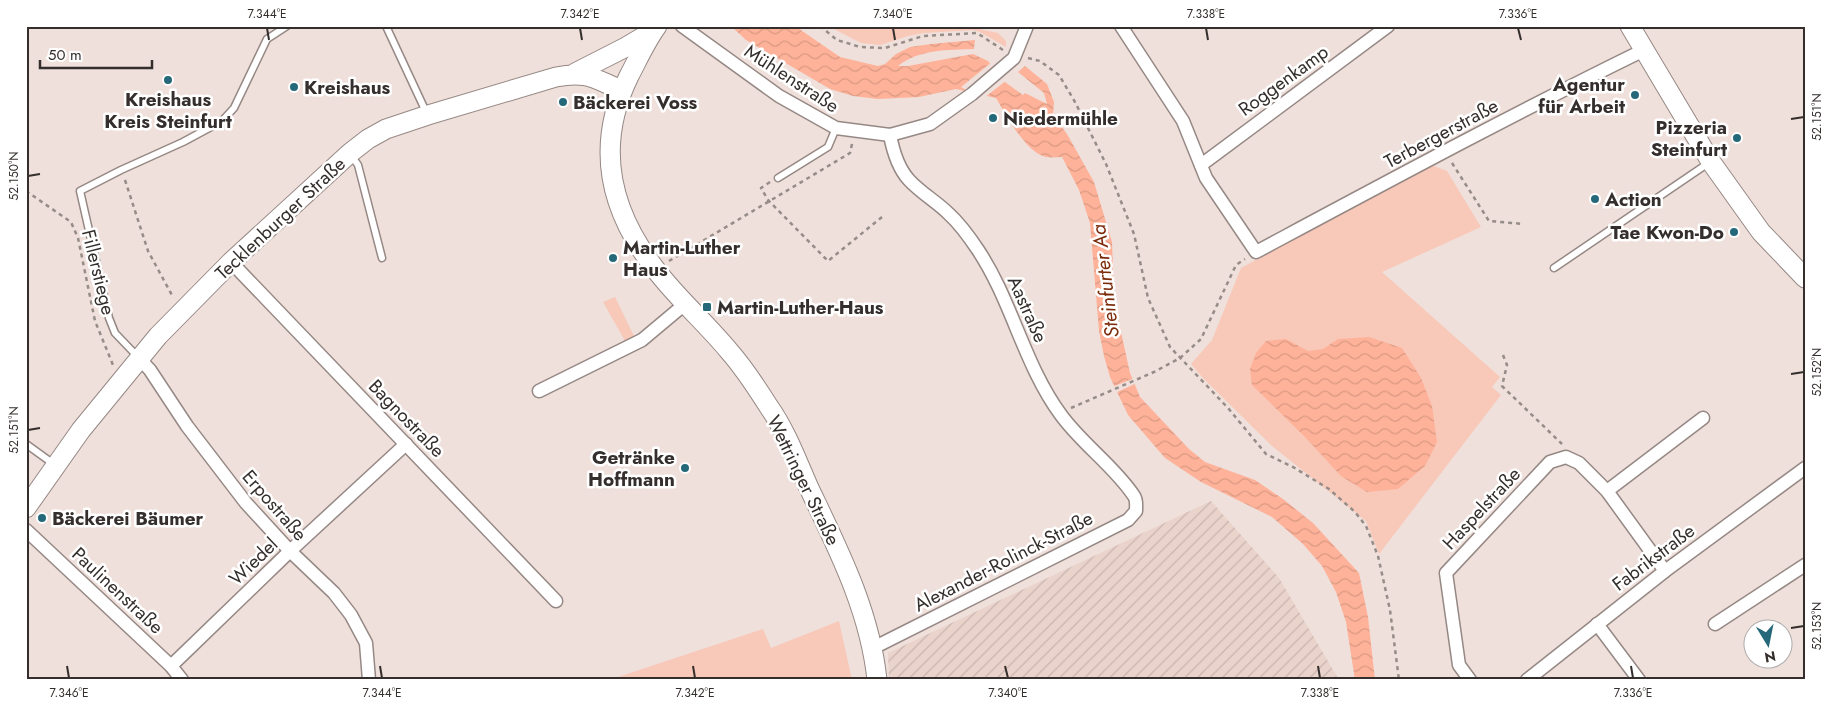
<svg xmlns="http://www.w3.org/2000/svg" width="1831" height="706" font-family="Jost,sans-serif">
<defs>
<pattern id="industrial-furrows" width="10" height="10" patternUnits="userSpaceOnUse" patternTransform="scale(1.25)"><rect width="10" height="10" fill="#ead3cb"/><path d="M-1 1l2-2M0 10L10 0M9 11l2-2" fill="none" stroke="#c9b5af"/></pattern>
<pattern id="water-waves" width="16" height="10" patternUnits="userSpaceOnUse" patternTransform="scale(1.25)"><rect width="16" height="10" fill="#feb299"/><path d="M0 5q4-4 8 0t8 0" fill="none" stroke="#da9984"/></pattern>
</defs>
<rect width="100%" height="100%" fill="#efe0db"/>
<polygon fill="url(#industrial-furrows)" points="1211,501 1279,578 1339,680 889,680 888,653"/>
<g fill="#f8c8b8">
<polygon points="828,26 887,26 899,28 964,26 998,33 1006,41 1006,47 980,32 973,30 924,33 908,36 880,45 861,43"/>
<polygon points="1431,165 1447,171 1481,227 1382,272 1500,377 1492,387 1501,395 1379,554 1366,521 1272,446 1203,378 1191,364 1212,340 1241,268"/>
<polygon points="615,297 634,336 625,341 603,302"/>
<polygon points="839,621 852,680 609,680 763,629 771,648"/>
</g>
<g fill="url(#water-waves)">
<path d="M731,26H795L840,57L878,66L885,64L896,54L910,47L931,44L975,40L974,49C949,50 919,49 898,66H908L973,54L988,61L1005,82L1023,95L1025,93L1047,104L1044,93L1018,72L1025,66L1047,84L1054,102L1053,115L1067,134L1094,182L1112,242L1114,299L1121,332L1130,373L1140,397L1189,449L1205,462L1255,480L1283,499L1313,523L1359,573L1368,617L1375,680H1355L1346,622L1336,592L1322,566L1303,544L1272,517L1201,482L1165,458L1128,415L1110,377L1104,356L1099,331L1090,223L1079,190L1062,157C1058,157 1051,158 1046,157C1026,153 1006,115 996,98L956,89L919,97L878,99L853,96L830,89L746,40Z"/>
<polygon points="1369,337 1402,348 1421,378 1432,406 1437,442 1425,466 1398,489 1367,492 1341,476 1304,436 1252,385 1250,369 1256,353 1266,341 1286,339 1308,351 1323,349 1338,339"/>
</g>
<g fill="#efe0db">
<polygon points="992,62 1007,80 984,98 976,96 961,87"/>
<polygon points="1135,378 1137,383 1115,393 1112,387"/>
</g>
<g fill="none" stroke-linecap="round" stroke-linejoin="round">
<defs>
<g id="service">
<polyline points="386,26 427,114"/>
<polyline points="351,155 358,165 382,258"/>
<polyline points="778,178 828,147 836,128"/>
<polyline points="1554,268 1710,162"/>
<polyline points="138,357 115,333 109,318 80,191 121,170 183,142 222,121 234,108 267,39 287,26"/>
<polyline points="26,444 55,465"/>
</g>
<g id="minor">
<polyline points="682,26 779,96 836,128 890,135 930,124 972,94 1014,58 1027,26"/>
<path d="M1121,26L1183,121L1206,178L1256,252C1385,183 1513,114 1644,50"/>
<polyline points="1201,165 1388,26"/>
<polyline points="231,262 556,601"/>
<polyline points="139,358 150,370 187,426 246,503 290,551 334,593 351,615 366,643 369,680"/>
<polyline points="539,391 642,340 685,304"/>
<polyline points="1607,491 1703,418"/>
<polyline points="26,530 171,666 182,680"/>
<polyline points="1597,624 1639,680"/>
<polyline points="1715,624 1805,565"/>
<path d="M873,648L1128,520L1136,511C1136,506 1137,500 1134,496C1115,467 1082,444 1061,415C1024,365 1012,301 978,250C970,238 960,224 949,214C937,202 921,193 909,180C898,168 893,151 890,135"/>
<polyline points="171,666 290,551 406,444"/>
<polyline points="1470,680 1459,665 1446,573 1550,462 1566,457 1579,463 1607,491 1665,571"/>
<polyline points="1527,680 1665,571 1805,468"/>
</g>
<g id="secondary">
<path d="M657,26C646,41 638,59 629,76C595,145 609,210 656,270C678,299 706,323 729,351C744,368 757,388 769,407C786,431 797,461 809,488C838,549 870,611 877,680"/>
<polyline points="1630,26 1711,162 1761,232 1805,278"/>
<polyline points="575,73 626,47 653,31"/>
<path d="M26,508L81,430L158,336L231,262L350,153L368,139L386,129L428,115L556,77C588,71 594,79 622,90"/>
</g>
</defs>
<use href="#service" stroke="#968884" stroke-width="9"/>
<use href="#minor" stroke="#968884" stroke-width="15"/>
<use href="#secondary" stroke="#968884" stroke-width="21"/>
<g stroke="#968c88" stroke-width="2.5" stroke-dasharray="4 4" stroke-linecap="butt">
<polyline points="820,26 837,40 860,47 885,48 923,36 977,33 1003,50"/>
<polyline points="1028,58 1040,61 1059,75 1075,102 1106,164 1134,234 1148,298 1170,347 1228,408 1266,454 1293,467 1329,489 1355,512 1366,526 1378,556 1390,610 1399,680"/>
<polyline points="1452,163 1489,221 1524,224"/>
<polyline points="125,180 148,251 173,297"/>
<polyline points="770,182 761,188 768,200 828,261 882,217"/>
<polyline points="26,191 71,222 78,238 95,321 113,365"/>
<polyline points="669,261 850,153 852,144"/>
<polyline points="1503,355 1507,365 1502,386 1562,444"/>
<polyline points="1071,408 1154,372 1180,358 1201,339 1236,265 1245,259"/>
</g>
<use href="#service" stroke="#fff" stroke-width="6"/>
<use href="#minor" stroke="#fff" stroke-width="12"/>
<use href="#secondary" stroke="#fff" stroke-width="19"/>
</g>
<path fill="none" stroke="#342f2d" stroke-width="2" d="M267,28L269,40M580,28L582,40M893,28L895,40M1206,28L1208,40M1518,28L1521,40M1791,119L1804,117M28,176L40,174M1791,374L1804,372M28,430L40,428M1791,628L1804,626M67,666L69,678M380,666L382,678M693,666L695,678M1005,666L1008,678M1318,666L1320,678M1631,666L1633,678"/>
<g fill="#25687a" stroke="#fff" stroke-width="2">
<circle cx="168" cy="80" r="5"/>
<circle cx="294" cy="87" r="5"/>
<circle cx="1635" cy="95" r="5"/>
<circle cx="563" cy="102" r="5"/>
<circle cx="993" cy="118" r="5"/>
<circle cx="1737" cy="138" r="5"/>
<circle cx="1595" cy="199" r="5"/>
<circle cx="1734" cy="232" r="5"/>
<circle cx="613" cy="258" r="5"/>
<rect x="702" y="302" width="10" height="10" rx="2.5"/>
<circle cx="685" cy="468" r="5"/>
<circle cx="42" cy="518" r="5"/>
</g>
<g text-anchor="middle" stroke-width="5" stroke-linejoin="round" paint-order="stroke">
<g font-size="19" fill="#342f2d" stroke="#fff">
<text transform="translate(792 78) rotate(33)" y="7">Mühlenstraße</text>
<text transform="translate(1283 80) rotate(-36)" y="7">Roggenkamp</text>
<text transform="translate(1441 133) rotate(-28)" y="7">Terbergerstraße</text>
<text transform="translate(280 218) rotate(-43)" y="7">Tecklenburger Straße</text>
<text transform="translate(99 272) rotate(76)" y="7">Fillerstiege</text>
<text transform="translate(1028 309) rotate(66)" y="7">Aastraße</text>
<text transform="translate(407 418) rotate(46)" y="7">Bagnostraße</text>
<text transform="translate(804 480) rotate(64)" y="7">Wettringer Straße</text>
<text transform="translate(275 505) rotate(49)" y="7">Erpostraße</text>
<text transform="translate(1481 508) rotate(-47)" y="7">Haspelstraße</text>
<text transform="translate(1653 557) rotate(-37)" y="7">Fabrikstraße</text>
<text transform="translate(253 561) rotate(-44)" y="7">Wiedel</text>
<text transform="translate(1003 561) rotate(-27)" y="7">Alexander-Rolinck-Straße</text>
<text transform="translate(118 590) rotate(43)" y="7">Paulinenstraße</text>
</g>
<g font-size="19" font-weight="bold" fill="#342f2d" stroke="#fff" text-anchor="start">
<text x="1625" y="91" text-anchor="end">Agentur<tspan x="1625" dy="22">für Arbeit</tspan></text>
<text x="304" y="94">Kreishaus</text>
<text x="168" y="106" text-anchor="middle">Kreishaus<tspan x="168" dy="22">Kreis Steinfurt</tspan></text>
<text x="573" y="109">Bäckerei Voss</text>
<text x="1003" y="125">Niedermühle</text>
<text x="1727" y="134" text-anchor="end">Pizzeria<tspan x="1727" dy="22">Steinfurt</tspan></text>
<text x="1605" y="206">Action</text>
<text x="1724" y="239" text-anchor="end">Tae Kwon-Do</text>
<text x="623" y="254">Martin-Luther<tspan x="623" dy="22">Haus</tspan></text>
<text x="717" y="314">Martin-Luther-Haus</text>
<text x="675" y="464" text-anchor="end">Getränke<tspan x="675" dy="22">Hoffmann</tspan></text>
<text x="52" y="525">Bäckerei Bäumer</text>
</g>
<g font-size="20" font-style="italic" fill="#7c2b0b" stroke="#fff">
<text transform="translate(1105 281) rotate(-97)" y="7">Steinfurter Aa</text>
</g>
</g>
<rect width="1831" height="706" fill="none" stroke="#ffffff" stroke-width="55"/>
<g transform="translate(1768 644) rotate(170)"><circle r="24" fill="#ffffff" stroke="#aeacab"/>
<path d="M0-4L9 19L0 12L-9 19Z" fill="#25687a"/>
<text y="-8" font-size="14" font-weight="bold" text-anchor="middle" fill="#342f2d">N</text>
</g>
<path d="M40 60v8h112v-8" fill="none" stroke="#342f2d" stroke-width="2.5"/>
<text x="48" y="60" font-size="15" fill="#342f2d" stroke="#ffffff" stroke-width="4" paint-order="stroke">50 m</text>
<rect x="28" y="28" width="1776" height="650" fill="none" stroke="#342f2d" stroke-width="2"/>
<g font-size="12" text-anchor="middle" fill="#342f2d">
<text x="267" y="18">7.344°E</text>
<text x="580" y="18">7.342°E</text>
<text x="893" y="18">7.340°E</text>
<text x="1206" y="18">7.338°E</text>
<text x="1518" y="18">7.336°E</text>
<text transform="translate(1817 117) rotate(-90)" y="4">52.151°N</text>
<text transform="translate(14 176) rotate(-90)" y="4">52.150°N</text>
<text transform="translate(1817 372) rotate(-90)" y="4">52.152°N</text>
<text transform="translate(14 430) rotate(-90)" y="4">52.151°N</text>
<text transform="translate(1817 626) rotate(-90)" y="4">52.153°N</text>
<text x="69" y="697">7.346°E</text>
<text x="382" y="697">7.344°E</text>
<text x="695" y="697">7.342°E</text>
<text x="1008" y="697">7.340°E</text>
<text x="1320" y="697">7.338°E</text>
<text x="1633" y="697">7.336°E</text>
</g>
</svg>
